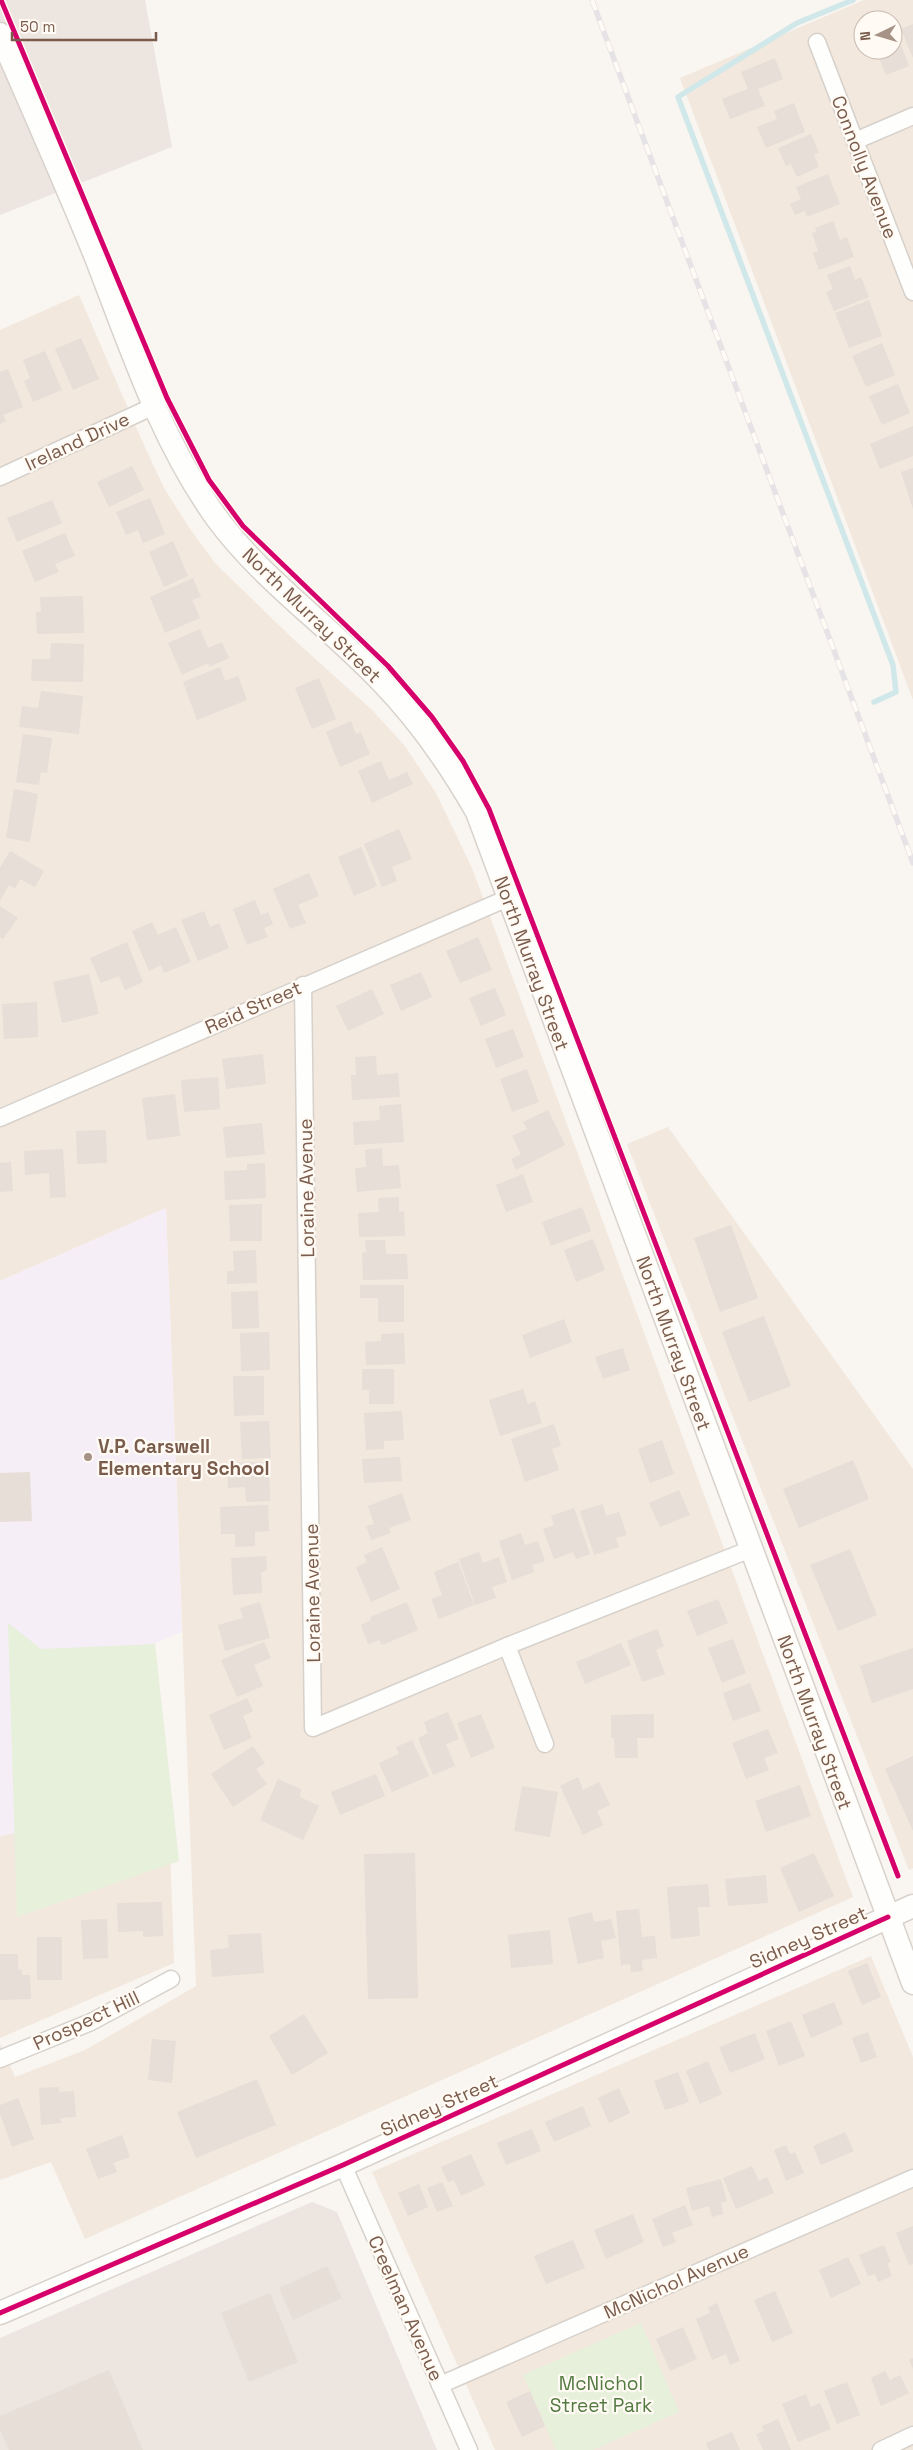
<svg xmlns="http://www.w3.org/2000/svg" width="913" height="2450" font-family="'Space Grotesk',sans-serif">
<rect width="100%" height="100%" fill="#f9f5f0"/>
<g fill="#f2e8de" fill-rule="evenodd">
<path d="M864,0H913V700L680,78ZM863,20H893V50H863Z"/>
<polygon points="79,295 143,443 164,488 190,529 215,563 290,636 372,710 405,746 436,793 472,868 853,1897 85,2239 51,2162 0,2180 0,2043 15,2077 85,2050 196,1986 166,1208 0,1281 0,330"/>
<polygon points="668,1127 913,1469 913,1868 909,1870 627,1144"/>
<polygon points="20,1832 170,1845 174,1963 0,2038 0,1836"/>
<polygon points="871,1956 913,2057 913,2450 495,2450 372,2172"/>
</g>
<g fill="#ede5e0">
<polygon points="0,0 145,0 172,147 0,215"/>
<polygon points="312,2202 337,2212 437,2450 0,2450 0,2338"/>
</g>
<polygon fill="#f6eef6" points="166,1208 182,1632 14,1703 20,1832 0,1836 0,1281"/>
<g fill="#e7f0db">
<polygon points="8,1623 41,1649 155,1644 179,1861 17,1917"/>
<polygon points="641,2323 679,2412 593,2450 556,2450 523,2375"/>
</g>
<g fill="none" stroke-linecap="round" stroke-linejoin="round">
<polyline stroke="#d0e8ea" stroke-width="5.5" points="853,0 797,23 678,97 893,665 896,692 874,702"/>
</g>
<g fill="#e6ded7">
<polygon points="913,24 913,58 901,29"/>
<polygon points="893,25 909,66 886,75 876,50 893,50"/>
<polygon points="775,58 783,79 758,89 765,106 730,119 722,99 748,89 741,72"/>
<polygon points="794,103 805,132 766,148 757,127 777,119 774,111"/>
<polygon points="811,134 819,153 814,154 819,167 797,177 791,164 786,166 778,148"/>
<polygon points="828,174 840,204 807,217 805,211 795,215 790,204 801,199 796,187"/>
<polygon points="833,221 840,240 847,237 854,257 819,270 813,253 818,251 812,233 816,232 815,228"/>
<polygon points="850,266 855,280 861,277 869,297 834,311 826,292 833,289 827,275"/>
<polygon points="869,300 882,336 849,348 835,313"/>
<polygon points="81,338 99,379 73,390 55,349"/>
<polygon points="882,343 895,375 866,387 852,356"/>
<polygon points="45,351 62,390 33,402 24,381 30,378 23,360"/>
<polygon points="8,369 23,407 3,415 6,421 0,424 0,372"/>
<polygon points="898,384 910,413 882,425 869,396"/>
<polygon points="913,426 913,456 880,469 870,444"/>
<polygon points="132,466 144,490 109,507 97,482"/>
<polygon points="913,468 913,509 901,472"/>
<polygon points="150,498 165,534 143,543 138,530 126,535 116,512"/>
<polygon points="52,500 62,523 17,542 7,518"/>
<polygon points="65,533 75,556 55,564 59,572 35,582 22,551"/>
<polygon points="173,541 188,576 164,587 149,552"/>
<polygon points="193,578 201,597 192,600 200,618 165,633 150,597"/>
<polygon points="83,596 84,633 37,634 36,612 41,612 40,597"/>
<polygon points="200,629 208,648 222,642 229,658 209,667 208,663 182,675 168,643"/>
<polygon points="51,643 84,644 83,682 31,681 32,659 50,659"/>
<polygon points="220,667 225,681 238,676 247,700 197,720 183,682"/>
<polygon points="319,678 336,719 312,729 295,688"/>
<polygon points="41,691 83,696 79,734 19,727 22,706 38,708"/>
<polygon points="351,721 356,734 361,732 370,754 340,767 326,732"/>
<polygon points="23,734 52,738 47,773 41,772 39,785 16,782"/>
<polygon points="381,761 389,780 407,772 413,784 372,803 358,771"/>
<polygon points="14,789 38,794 30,842 6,838"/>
<polygon points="399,829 412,859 392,867 397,881 382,887 364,844"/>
<polygon points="361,847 377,886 354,896 338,857"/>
<polygon points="10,851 44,871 35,887 20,879 15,889 9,885 0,901 0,868"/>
<polygon points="309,873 319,896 298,905 306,923 290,929 273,889"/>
<polygon points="255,900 261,915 268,912 273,924 264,928 268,937 247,945 233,909"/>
<polygon points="0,906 18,918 3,939 0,937"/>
<polygon points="204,911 210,927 219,923 229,948 198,961 181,920"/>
<polygon points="152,922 158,935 176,927 191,962 164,973 161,965 149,971 132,931"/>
<polygon points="478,937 492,970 460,983 446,951"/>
<polygon points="127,942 143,982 125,990 119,976 101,983 90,958"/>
<polygon points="421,972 432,997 401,1011 390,985"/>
<polygon points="89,974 99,1014 62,1023 53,982"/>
<polygon points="495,988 506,1015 481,1026 469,998"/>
<polygon points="372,989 384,1014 348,1031 336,1006"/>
<polygon points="37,1002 38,1037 4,1039 2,1004"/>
<polygon points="513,1029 524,1057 496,1068 485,1039"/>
<polygon points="263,1054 266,1084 226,1089 222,1059"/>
<polygon points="376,1056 377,1075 398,1073 400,1097 352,1100 351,1075 356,1075 355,1057"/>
<polygon points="527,1069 539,1102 512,1112 500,1079"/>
<polygon points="218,1077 220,1109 184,1112 181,1080"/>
<polygon points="175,1094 180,1136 147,1140 142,1098"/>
<polygon points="401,1104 404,1142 354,1145 353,1122 380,1120 379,1106"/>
<polygon points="548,1110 565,1145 516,1170 511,1159 521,1154 512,1136 527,1129 523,1122"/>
<polygon points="262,1123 265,1154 226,1158 223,1127"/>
<polygon points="106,1130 107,1163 77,1164 76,1131"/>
<polygon points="382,1148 383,1166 399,1165 401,1188 357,1192 355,1168 366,1167 365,1150"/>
<polygon points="63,1149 66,1197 50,1198 49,1173 25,1175 24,1151"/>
<polygon points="11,1162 13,1191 0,1192 0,1163"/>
<polygon points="265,1163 266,1198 225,1200 224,1171 247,1170 247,1164"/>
<polygon points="523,1174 533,1202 506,1212 496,1185"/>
<polygon points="399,1197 399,1212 404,1211 405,1236 359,1237 358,1213 379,1212 378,1198"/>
<polygon points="262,1204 262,1241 230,1241 229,1205"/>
<polygon points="582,1207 591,1231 551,1246 542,1222"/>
<polygon points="731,1225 758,1298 720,1312 694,1238"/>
<polygon points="593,1239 605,1270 576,1282 564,1250"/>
<polygon points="365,1240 385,1240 386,1254 407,1254 408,1279 363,1280 362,1253 366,1252"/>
<polygon points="256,1250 257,1283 227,1284 227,1271 234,1271 233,1251"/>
<polygon points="360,1285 404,1285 404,1322 378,1322 378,1298 360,1298"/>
<polygon points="258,1291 259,1328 232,1329 231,1292"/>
<polygon points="764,1316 791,1386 749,1402 722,1332"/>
<polygon points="564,1319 572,1342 530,1358 522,1335"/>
<polygon points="269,1332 270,1370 241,1371 240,1333"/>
<polygon points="404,1333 405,1364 366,1365 365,1342 381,1341 381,1334"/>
<polygon points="623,1348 630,1370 603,1379 595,1357"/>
<polygon points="362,1369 394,1369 394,1404 369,1404 369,1390 362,1390"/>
<polygon points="233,1376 264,1376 264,1415 234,1416"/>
<polygon points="523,1389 528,1404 535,1401 542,1423 500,1436 489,1400"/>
<polygon points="402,1411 404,1440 384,1441 384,1449 366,1450 364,1413"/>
<polygon points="269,1421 271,1458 242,1459 240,1422"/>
<polygon points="554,1424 561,1446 552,1449 559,1470 525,1482 511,1439"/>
<polygon points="662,1440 674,1474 650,1483 638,1449"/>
<polygon points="400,1457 402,1481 364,1483 362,1459"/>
<polygon points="853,1460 869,1499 799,1528 783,1489"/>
<polygon points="269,1462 270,1501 246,1502 245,1487 228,1488 227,1463"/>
<polygon points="30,1472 32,1521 0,1522 0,1473"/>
<polygon points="679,1490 690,1515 660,1527 649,1503"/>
<polygon points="402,1493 411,1520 389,1528 391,1533 371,1540 366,1526 374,1524 368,1506"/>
<polygon points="603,1504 606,1516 619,1512 627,1535 616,1538 619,1547 594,1555 580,1511"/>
<polygon points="268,1505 269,1531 255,1532 255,1546 235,1547 235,1534 221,1534 220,1507"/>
<polygon points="574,1508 590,1554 576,1559 573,1552 554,1559 543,1529 554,1525 551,1516"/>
<polygon points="521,1533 525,1545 538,1541 545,1561 532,1565 534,1572 512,1580 499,1541"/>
<polygon points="382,1547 400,1589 371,1602 356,1567 367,1562 364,1555"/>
<polygon points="850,1549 877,1615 838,1631 810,1565"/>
<polygon points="479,1552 483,1563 499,1557 507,1582 492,1587 496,1598 475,1605 459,1559"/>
<polygon points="266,1556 267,1570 261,1573 262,1593 233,1595 231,1558"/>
<polygon points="458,1562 474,1605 439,1619 431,1599 442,1595 434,1572"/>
<polygon points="718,1599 728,1623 697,1636 687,1611"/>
<polygon points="260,1602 270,1638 225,1651 218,1625 243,1618 240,1608"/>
<polygon points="407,1602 418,1630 382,1645 379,1640 368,1644 361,1625 371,1620 370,1617"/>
<polygon points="657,1629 664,1646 656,1650 665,1674 642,1682 627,1641"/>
<polygon points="733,1639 746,1673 722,1683 708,1648"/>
<polygon points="264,1642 271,1658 254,1665 263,1686 237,1697 221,1660"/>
<polygon points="621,1643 631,1665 585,1684 576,1662"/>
<polygon points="913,1648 913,1689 872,1703 860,1666"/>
<polygon points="750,1683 761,1711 733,1721 723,1693"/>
<polygon points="247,1698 253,1711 243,1716 252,1738 224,1750 209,1715"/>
<polygon points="448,1712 459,1739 446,1744 455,1766 433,1775 418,1738 428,1733 424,1722"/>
<polygon points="481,1714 495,1748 471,1758 457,1723"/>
<polygon points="654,1714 654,1738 637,1738 638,1758 615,1758 614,1738 611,1738 611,1715"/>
<polygon points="768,1729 778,1753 764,1758 769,1770 746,1779 732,1743"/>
<polygon points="412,1740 429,1776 392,1792 379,1763 399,1754 396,1747"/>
<polygon points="253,1746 265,1763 256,1769 267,1784 233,1807 211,1774"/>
<polygon points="913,1756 913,1831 885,1769"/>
<polygon points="376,1774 385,1796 340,1815 331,1792"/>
<polygon points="578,1777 583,1790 599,1782 610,1805 597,1811 603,1825 583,1835 560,1786"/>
<polygon points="278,1779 301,1789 300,1797 319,1806 303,1840 260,1820"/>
<polygon points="800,1785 811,1816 766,1832 755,1801"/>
<polygon points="522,1786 558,1792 550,1837 514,1831"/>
<polygon points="415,1853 418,1998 368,1999 364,1854"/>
<polygon points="814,1853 834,1896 799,1912 780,1868"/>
<polygon points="766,1875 768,1903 728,1906 725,1879"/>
<polygon points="708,1884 710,1907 698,1907 700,1936 671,1939 667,1887"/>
<polygon points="162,1902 163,1936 143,1937 143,1931 118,1932 117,1903"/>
<polygon points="639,1909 642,1937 655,1936 657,1958 642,1960 643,1971 631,1972 630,1964 621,1965 616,1911"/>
<polygon points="592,1912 594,1922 611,1919 616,1938 601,1941 604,1958 578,1964 568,1918"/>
<polygon points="107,1919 108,1958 83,1959 81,1920"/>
<polygon points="550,1930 553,1964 511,1968 508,1935"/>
<polygon points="261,1933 264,1973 212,1977 210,1950 229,1948 228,1935"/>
<rect x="37" y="1937" width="25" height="43"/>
<polygon points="0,1954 18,1954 18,1969 22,1970 22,1975 30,1975 31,1999 0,2000"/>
<polygon points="867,1963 881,1997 862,2005 848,1971"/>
<polygon points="834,2002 843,2024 811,2038 802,2015"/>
<polygon points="304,2014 328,2053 292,2075 269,2036"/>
<polygon points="791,2021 805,2056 779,2066 766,2031"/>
<polygon points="868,2032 877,2057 861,2063 852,2038"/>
<polygon points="755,2033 765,2059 730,2073 719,2047"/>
<polygon points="152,2039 176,2041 172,2083 148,2080"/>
<polygon points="708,2061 722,2094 700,2104 686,2071"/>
<polygon points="678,2072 689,2102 665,2110 654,2081"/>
<polygon points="257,2079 276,2125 196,2158 177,2112"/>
<polygon points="59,2087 59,2092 74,2091 76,2117 60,2118 61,2123 41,2125 39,2088"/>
<polygon points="619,2088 630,2113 609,2123 598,2098"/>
<polygon points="18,2098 34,2139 12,2147 0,2114 0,2105"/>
<polygon points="583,2106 591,2126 554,2142 545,2122"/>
<polygon points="532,2129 541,2151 506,2165 497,2143"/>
<polygon points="845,2132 854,2151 821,2165 813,2146"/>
<polygon points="122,2135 130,2157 113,2163 117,2172 98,2179 86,2149"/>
<polygon points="786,2145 790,2154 795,2152 804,2173 786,2181 774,2150"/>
<polygon points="471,2154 485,2185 461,2196 454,2180 448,2182 441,2167"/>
<polygon points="752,2166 759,2181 767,2177 774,2193 736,2209 723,2178"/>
<polygon points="721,2179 727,2201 721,2203 723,2214 712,2217 709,2206 692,2211 686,2188"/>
<polygon points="442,2182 453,2206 437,2212 427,2188"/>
<polygon points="419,2184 428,2207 408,2216 398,2193"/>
<polygon points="685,2205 693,2225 672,2233 676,2242 663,2247 652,2219"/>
<polygon points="633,2214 644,2242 606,2259 594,2230"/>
<polygon points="913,2226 913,2264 909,2265 896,2233"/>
<polygon points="573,2240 585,2268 546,2284 534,2256"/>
<polygon points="884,2245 891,2262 887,2263 892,2276 878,2282 875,2274 868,2276 859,2255"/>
<polygon points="848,2257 861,2284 831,2298 819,2270"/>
<polygon points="327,2266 342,2298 293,2320 279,2288"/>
<polygon points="775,2291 793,2333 772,2342 754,2300"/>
<polygon points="270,2293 298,2362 249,2382 221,2313"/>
<polygon points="717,2303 740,2361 730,2365 726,2354 712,2360 696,2319 710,2313 708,2307"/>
<polygon points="683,2327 697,2359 670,2371 656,2339"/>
<polygon points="913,2358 913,2369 909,2360"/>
<polygon points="109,2370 143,2450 9,2450 0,2430 0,2416"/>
<polygon points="885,2371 890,2380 900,2375 909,2393 881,2406 871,2378"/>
<polygon points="847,2382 860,2415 837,2424 824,2391"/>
<polygon points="530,2391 545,2426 522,2437 506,2402"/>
<polygon points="806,2394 811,2407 820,2403 831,2429 798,2442 782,2404"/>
<polygon points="778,2419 791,2450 763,2450 756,2434 764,2431 762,2426"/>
<polygon points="732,2432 740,2450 709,2450 706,2443"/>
</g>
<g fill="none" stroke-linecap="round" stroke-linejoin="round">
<defs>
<g id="street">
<polyline points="817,42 913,292"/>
<polyline points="855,141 913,116"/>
<polyline points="0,477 154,406"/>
<polyline points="303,985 313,1728 507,1646 751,1549"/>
<polyline points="0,1118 508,898"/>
<polyline points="507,1646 545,1744"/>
<polyline points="0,2059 91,2022 171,1979"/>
<polyline points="343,2165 469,2450"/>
<polyline points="440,2385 913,2178"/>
<polyline points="881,2450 913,2435"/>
</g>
<g id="secondary">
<path d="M0,34C33,109 66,184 97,260C131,348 161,440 216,517C262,580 327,624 381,681C420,721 449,763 477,812L913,1983"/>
<polyline points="0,2313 343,2165 913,1906"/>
</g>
</defs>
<use href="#street" stroke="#d7d1cb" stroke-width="19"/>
<use href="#secondary" stroke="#d9d2cb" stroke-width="25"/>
<use href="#street" stroke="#fefefd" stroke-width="16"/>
<use href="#secondary" stroke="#fefefd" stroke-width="22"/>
<defs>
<polyline id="rail" points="592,0 913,863"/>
</defs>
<use href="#rail" stroke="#e6e3e7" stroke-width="5.5"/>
<use href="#rail" stroke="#fffaf3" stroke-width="4" stroke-dasharray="11" stroke-linecap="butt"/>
<defs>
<g id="cycleway">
<polyline points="1,0 167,398 209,480 243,526 388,666 432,717 463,761 489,809 898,1876"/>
<polyline points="0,2313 343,2165 888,1917"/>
</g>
</defs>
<use href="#cycleway" stroke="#fffaf3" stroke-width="8"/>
<use href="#cycleway" stroke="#d6006c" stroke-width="5"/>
</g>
<circle fill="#a69286" stroke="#fffaf3" stroke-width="2" cx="88" cy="1457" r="5"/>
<g text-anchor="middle" stroke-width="4.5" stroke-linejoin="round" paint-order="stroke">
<g font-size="19" fill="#7a5c4d" stroke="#fffaf3">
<text transform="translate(865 167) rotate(69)" y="7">Connolly Avenue</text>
<text transform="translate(77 441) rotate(-25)" y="7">Ireland Drive</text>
<text transform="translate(312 615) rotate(44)" y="7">North Murray Street</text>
<text transform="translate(532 963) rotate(70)" y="7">North Murray Street</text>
<text transform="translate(253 1007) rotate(-24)" y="7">Reid Street</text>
<text transform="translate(306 1188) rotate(-91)" y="7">Loraine Avenue</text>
<text transform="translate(674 1343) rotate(70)" y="7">North Murray Street</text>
<text transform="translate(312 1593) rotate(-91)" y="7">Loraine Avenue</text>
<text transform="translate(815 1722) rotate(70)" y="7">North Murray Street</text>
<text transform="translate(808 1937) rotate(-24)" y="7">Sidney Street</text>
<text transform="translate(86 2020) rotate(-25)" y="7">Prospect Hill</text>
<text transform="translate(439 2105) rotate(-24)" y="7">Sidney Street</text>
<text transform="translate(676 2281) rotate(-24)" y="7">McNichol Avenue</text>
<text transform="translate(406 2308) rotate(66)" y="7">Creelman Avenue</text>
</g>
<g font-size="19" font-weight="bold" fill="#7a5c4d" stroke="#fffaf3" text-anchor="start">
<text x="98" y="1453">V.P. Carswell<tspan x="98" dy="22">Elementary School</tspan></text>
</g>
<g font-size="19" fill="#537a41" stroke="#fffaf3">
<text x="601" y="2390">McNichol<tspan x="601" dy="22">Street Park</tspan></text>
</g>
</g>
<g transform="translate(878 35) rotate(265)"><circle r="24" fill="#fffaf3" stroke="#cabbb1"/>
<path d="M0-4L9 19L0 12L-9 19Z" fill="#a69286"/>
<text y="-8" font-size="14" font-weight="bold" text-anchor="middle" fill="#7a5c4d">N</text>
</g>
<path d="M12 32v8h144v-8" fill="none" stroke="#7a5c4d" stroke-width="2.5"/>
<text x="20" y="32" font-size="15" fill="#7a5c4d" stroke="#fffaf3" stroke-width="4" paint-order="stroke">50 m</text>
</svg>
